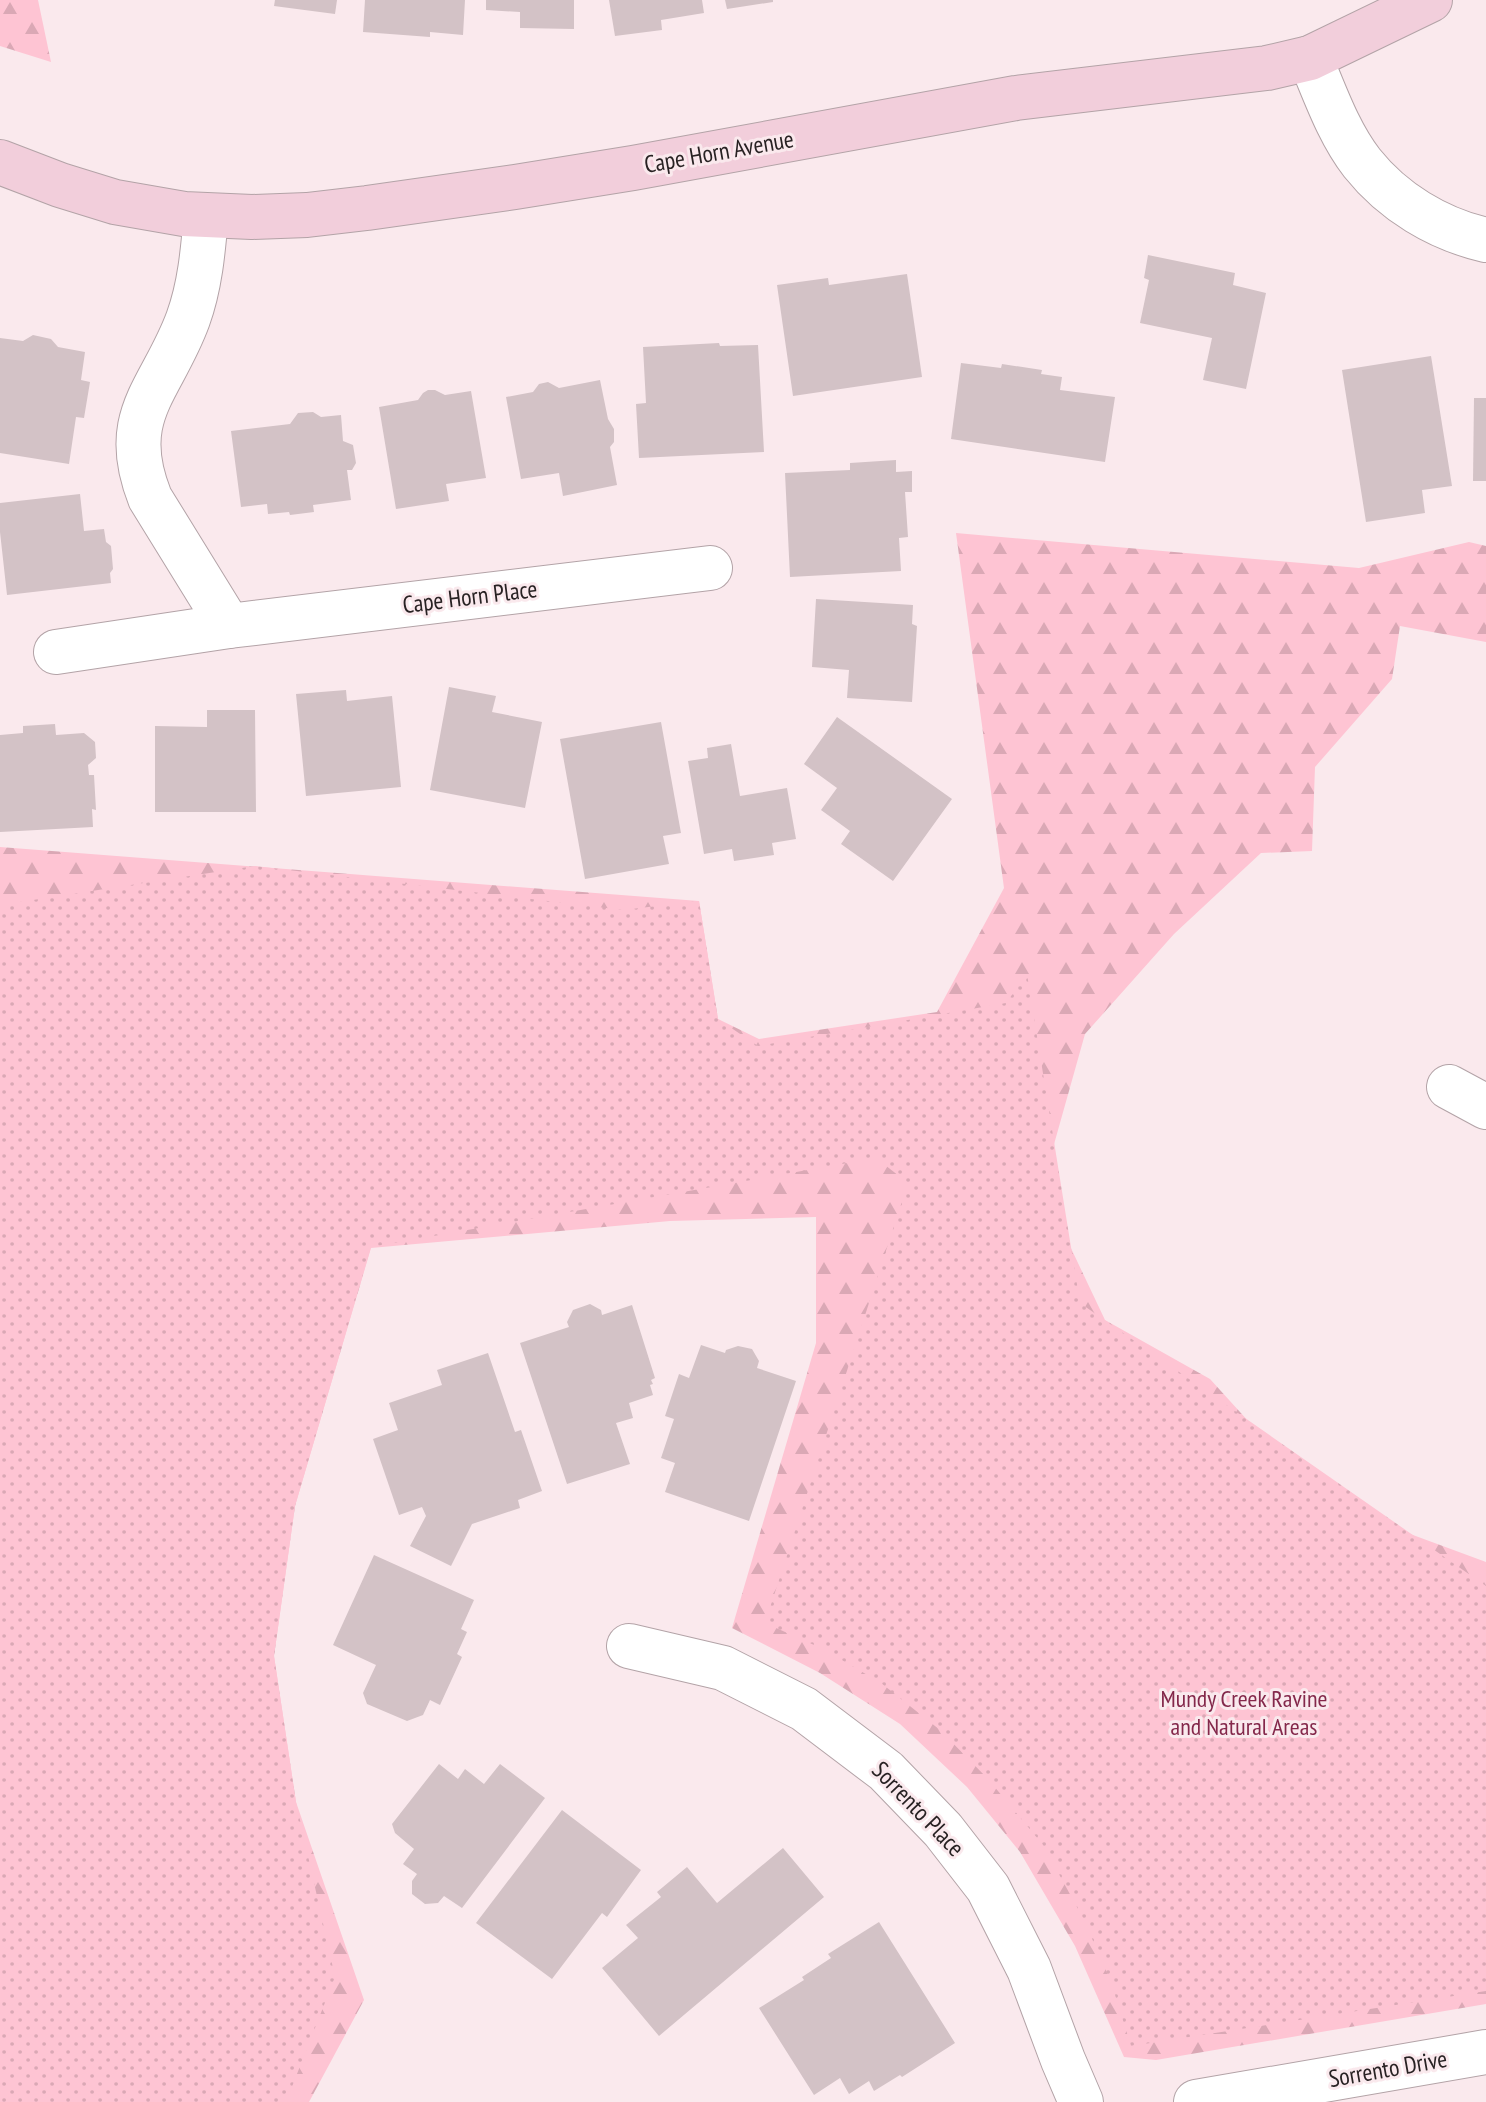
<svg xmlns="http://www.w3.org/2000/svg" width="1486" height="2102" font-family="'PT Sans Narrow',sans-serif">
<defs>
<pattern id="forest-firs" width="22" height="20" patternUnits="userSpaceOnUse" patternTransform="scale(2)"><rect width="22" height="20" fill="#fec4d3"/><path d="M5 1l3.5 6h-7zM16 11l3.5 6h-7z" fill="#daa8b5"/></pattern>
<pattern id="park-dots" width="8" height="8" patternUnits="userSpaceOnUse" patternTransform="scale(2)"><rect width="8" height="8" fill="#fec4d3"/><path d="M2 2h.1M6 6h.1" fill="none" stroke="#daa8b5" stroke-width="1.8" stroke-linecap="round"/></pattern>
</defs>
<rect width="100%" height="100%" fill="#fae9ed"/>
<g fill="url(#forest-firs)">
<polygon points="0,0 38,0 51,62 0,46"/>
<polygon points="956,533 1359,568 1469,542 1486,546 1486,642 1400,626 1392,679 1315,767 1312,851 1261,853 1174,934 1085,1034 1042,1187 1105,1320 1210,1379 1321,1501 1486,1562 1486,2004 1156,2060 1124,2057 1075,1946 1020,1852 967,1787 900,1724 820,1673 732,1628 816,1343 816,1217 670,1221 371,1248 295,1506 274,1656 296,1802 364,2000 309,2102 0,2102 0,847 699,901 718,1019 759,1039 937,1012 1004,888"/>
</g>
<polygon fill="url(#park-dots)" points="255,866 623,910 699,901 718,1019 758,1046 1006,1003 1027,974 1080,1303 1486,1586 1486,1991 1131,2046 1111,1982 1083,1918 1043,1845 988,1779 940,1730 881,1683 823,1649 765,1623 908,1183 876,1158 371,1247 295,1506 274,1656 296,1802 335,1977 286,2102 0,2102 0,905"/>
<g fill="#d3c2c6">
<polygon points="275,0 337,0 335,14 274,6"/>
<polygon points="365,0 465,0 463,35 430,32 430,37 363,32"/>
<polygon points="486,0 574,0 574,29 520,28 520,12 486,10"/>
<polygon points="609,0 702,0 704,13 661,20 662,30 615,36"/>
<polygon points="725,0 773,0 773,2 727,9"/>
<polygon points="1148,255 1235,273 1233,285 1266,293 1246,389 1203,380 1212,338 1140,323 1149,280 1144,278"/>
<polygon points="907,274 922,377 793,396 777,285 828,278 829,285"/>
<polygon points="33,335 51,339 58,347 85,352 81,380 90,382 84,418 76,417 69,464 0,453 0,338 23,341"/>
<polygon points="719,343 720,346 758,345 764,452 639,458 636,404 646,403 643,347"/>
<polygon points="1431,356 1452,486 1422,490 1425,513 1366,522 1342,370"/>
<polygon points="961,363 1001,368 1002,364 1042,370 1041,374 1062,377 1060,390 1115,397 1105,462 951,439"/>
<polygon points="600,380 608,419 614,429 614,442 610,447 617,485 563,496 559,473 521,479 506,397 533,392 539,384 548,382 559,388"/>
<polygon points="428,390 435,390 445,395 471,391 486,478 446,484 449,501 396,509 379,407 418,400 423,393"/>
<polygon points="1474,398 1486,398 1486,481 1473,481"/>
<polygon points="313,412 321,417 341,415 343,441 353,445 356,463 352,470 347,470 351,500 313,505 314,512 290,515 289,512 268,514 267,504 241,507 231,431 290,424 298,413"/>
<polygon points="896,460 896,472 912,471 912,492 905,492 908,537 899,538 901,571 790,577 785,473 850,470 850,463"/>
<polygon points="80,494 84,531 104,529 106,542 111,546 113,569 110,573 111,583 7,595 0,532 0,503"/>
<polygon points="816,599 913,605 912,624 917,626 912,702 847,698 849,670 812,667"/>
<polygon points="449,687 496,696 492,712 542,722 525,808 430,790"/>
<polygon points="346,690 347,701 392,696 401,787 306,796 296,694"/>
<polygon points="207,710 255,710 256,812 155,812 155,726 207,727"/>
<polygon points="837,717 952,799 893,881 841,844 850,831 821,810 837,788 804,764"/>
<polygon points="661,722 681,833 663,836 669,864 585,879 560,739"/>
<polygon points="55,724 56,735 84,733 95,742 96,758 88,765 89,775 94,775 96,810 92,809 93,827 0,832 0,735 23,733 23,726"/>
<polygon points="731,744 740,796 787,788 796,839 772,843 774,855 734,861 732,849 704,854 688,761 708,758 707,748"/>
<polygon points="590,1304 601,1310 602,1315 632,1305 655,1378 651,1380 653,1384 650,1385 653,1395 629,1403 633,1418 616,1423 630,1464 567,1484 520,1343 569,1327 567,1322 573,1310"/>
<polygon points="701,1345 725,1353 726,1350 738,1346 752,1349 759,1361 757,1368 796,1381 749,1521 665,1492 675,1463 661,1458 674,1419 665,1416 679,1374 689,1378"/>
<polygon points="488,1353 515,1432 521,1430 542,1491 518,1500 520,1508 472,1524 451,1566 410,1546 426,1516 422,1507 399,1515 373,1439 398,1430 389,1403 442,1385 437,1370"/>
<polygon points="374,1555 474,1600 461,1629 467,1632 457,1654 462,1657 440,1705 430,1700 423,1715 407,1721 367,1704 363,1693 376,1665 333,1645"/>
<polygon points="439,1764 458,1779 465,1769 484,1784 500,1764 545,1798 462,1908 444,1896 438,1903 425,1904 412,1894 412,1881 417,1874 403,1864 414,1849 395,1833 392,1824"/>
<polygon points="562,1810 641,1870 607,1917 602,1913 552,1979 476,1923"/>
<polygon points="783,1848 824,1897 659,2036 602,1968 638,1938 626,1925 661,1897 657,1892 687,1867 717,1903"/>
<polygon points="879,1922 955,2043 902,2077 900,2075 874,2091 869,2081 849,2094 840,2078 814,2095 759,2008 804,1980 802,1977 831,1958 828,1954"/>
</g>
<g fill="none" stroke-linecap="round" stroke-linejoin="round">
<defs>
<g id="street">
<path d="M1310,58C1325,93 1338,132 1362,163C1393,202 1438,229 1486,240"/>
<path d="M206,216C203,251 200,286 188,319C162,390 117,415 150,498L229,626"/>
<polyline points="56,652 229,626 710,568"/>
<polyline points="1449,1087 1486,1107"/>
<polyline points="629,1646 723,1668 804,1709 886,1771 943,1830 988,1888 1029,1969 1063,2060 1081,2102"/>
<polyline points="1196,2102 1486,2052"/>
</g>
<polyline id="secondary" points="0,162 60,185 115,202 184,214 252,217 307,215 367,208 515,187 633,168 1016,98 1267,68 1310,58 1430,0"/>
</defs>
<use href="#street" stroke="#b3a3a7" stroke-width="46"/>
<use href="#secondary" stroke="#b3a3a7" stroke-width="46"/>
<use href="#street" stroke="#fff" stroke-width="44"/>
<use href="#secondary" stroke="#f2cedb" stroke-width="44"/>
</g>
<g text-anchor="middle" stroke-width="6" stroke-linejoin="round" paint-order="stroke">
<g font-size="24" fill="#282223" stroke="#fae9ed">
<text transform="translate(719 152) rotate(-10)" y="8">Cape Horn Avenue</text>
<text transform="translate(470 597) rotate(-7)" y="8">Cape Horn Place</text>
<text transform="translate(918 1809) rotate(46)" y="8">Sorrento Place</text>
<text transform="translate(1388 2069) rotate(-10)" y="8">Sorrento Drive</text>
</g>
<g font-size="24" fill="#84284b" stroke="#fae9ed">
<text x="1244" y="1707">Mundy Creek Ravine<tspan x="1244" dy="28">and Natural Areas</tspan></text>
</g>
</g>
</svg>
